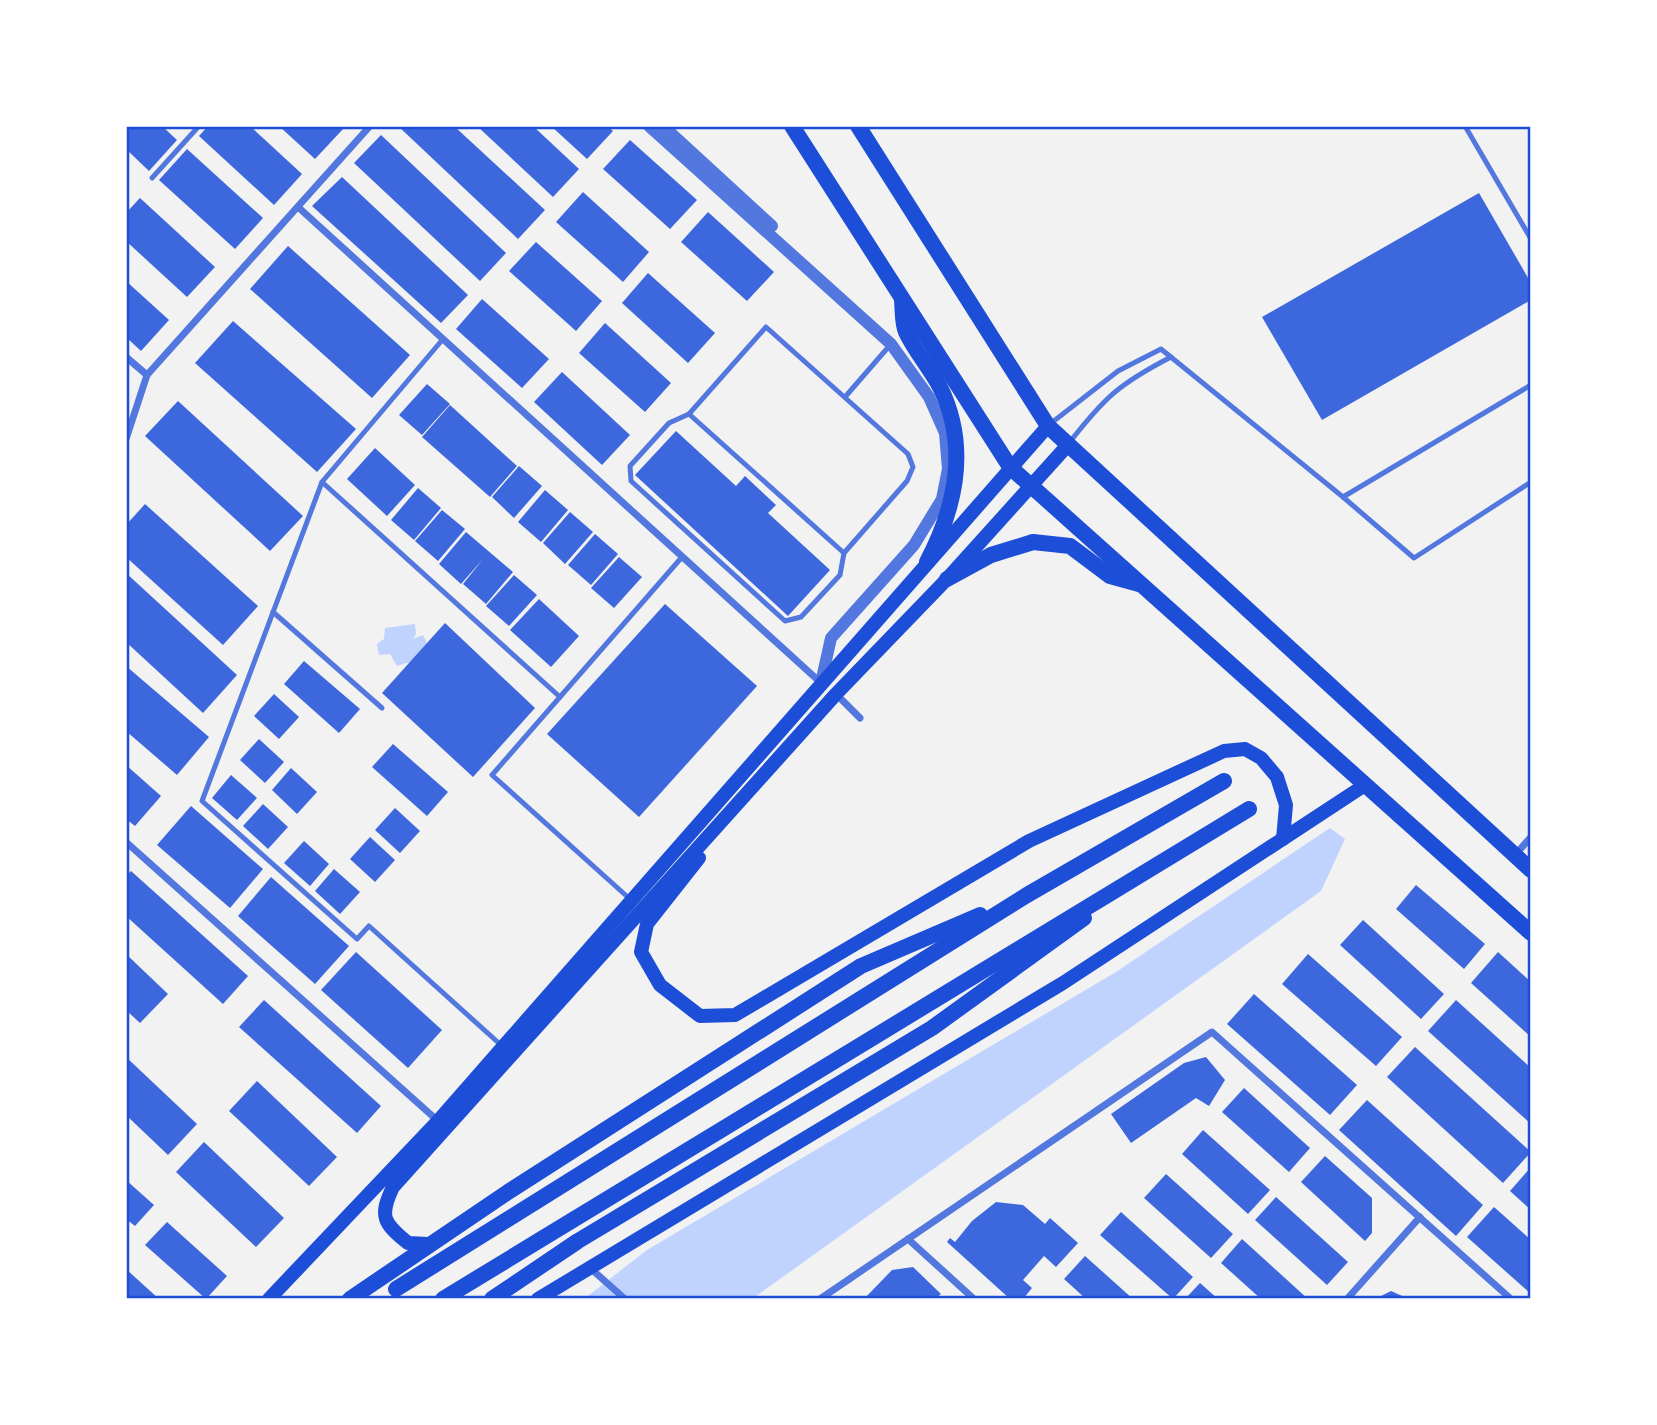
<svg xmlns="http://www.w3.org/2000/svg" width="1657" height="1425" font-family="Mulish,sans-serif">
<rect width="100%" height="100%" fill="#f2f2f2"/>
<g fill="#bfd3fe">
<polygon points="415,624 416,634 413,639 423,635 431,652 421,664 406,663 397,666 390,654 379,655 377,644 384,639 385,628"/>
<polygon points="1330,828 1345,839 1321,891 752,1299 584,1299 647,1250 1116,972"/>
</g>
<g fill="#3d67dc">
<polygon points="126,126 162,126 177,140 149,171 126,149"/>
<polygon points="208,126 250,126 302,174 274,205 199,136"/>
<polygon points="279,126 341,126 344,128 315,159"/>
<polygon points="398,126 454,126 545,210 518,239"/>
<polygon points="477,126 533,126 579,169 553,197"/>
<polygon points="551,126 607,126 613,131 587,159"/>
<polygon points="381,135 506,253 480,281 354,163"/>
<polygon points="630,140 697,200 670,229 603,169"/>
<polygon points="187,149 263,218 235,249 159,180"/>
<polygon points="342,177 468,295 441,323 312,206"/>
<polygon points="583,192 649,252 623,282 556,222"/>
<polygon points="1479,193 1531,283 1531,300 1322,420 1262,317"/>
<polygon points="140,198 215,267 187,297 126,241 126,213"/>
<polygon points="708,212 774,272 747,301 681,242"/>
<polygon points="536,242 602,301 576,331 509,271"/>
<polygon points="288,246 410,355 372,398 250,289"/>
<polygon points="648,273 715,333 688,363 622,303"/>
<polygon points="126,281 169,320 141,351 126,337"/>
<polygon points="482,299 549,359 522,388 456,329"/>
<polygon points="233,321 356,429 317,472 195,363"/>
<polygon points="605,323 671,383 645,412 579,353"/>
<polygon points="562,372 630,435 602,465 534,402"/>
<polygon points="427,384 450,404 422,435 399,415"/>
<polygon points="178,401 303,516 270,551 145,436"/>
<polygon points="450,405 517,466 490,497 422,437"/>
<polygon points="676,431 736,486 745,476 776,505 768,513 830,570 788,616 635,475"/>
<polygon points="375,448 415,485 387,516 347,479"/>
<polygon points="519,466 542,486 514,518 492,497"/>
<polygon points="418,488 441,508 414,540 391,520"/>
<polygon points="545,490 568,510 541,542 518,522"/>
<polygon points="145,504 258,606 223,645 126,557 126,525"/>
<polygon points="442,510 465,529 438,561 415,541"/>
<polygon points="570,512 593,532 565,564 543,543"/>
<polygon points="466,532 513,572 486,604 463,584 483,559 461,584 439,564"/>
<polygon points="595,534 618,554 591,585 568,565"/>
<polygon points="619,557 642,577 614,608 591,588"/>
<polygon points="126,573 237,675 203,713 126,642"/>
<polygon points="514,575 537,595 509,626 486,606"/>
<polygon points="539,599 579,636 551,667 510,630"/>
<polygon points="665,604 757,686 639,817 547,734"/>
<polygon points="445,623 535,708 473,777 382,693"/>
<polygon points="304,661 360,709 339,733 284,684"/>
<polygon points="126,666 209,737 177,775 126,731"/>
<polygon points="274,694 299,717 279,739 254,716"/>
<polygon points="259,739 284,762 265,783 240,760"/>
<polygon points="393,744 448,792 427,816 372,767"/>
<polygon points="126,765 161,796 135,826 126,819"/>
<polygon points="291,768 317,792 297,814 272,790"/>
<polygon points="231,775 257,798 237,820 212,798"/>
<polygon points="263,804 288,827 268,849 243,826"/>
<polygon points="191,806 263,869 230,908 157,845"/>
<polygon points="395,808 420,831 400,853 375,830"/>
<polygon points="370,837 395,860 375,882 350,859"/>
<polygon points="304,841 329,864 310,886 284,863"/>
<polygon points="334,869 360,892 340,914 315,891"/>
<polygon points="131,871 248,976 223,1004 126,916 126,876"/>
<polygon points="271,877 349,946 315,984 238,916"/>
<polygon points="1416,885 1485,944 1464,969 1396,909"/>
<polygon points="1363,920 1444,994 1421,1019 1340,945"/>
<polygon points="356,952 442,1030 408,1068 321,990"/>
<polygon points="1498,952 1531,982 1531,1037 1471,983"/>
<polygon points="126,954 168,994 140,1023 126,1010"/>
<polygon points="1308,954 1402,1037 1376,1066 1282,984"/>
<polygon points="1254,994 1357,1085 1330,1115 1227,1024"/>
<polygon points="264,1000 381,1106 357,1133 239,1027"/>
<polygon points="1456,1000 1531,1068 1531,1124 1428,1031"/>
<polygon points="1415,1047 1531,1152 1503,1183 1387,1077"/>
<polygon points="126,1057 197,1124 168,1155 126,1115"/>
<polygon points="1206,1057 1225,1080 1209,1106 1196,1098 1131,1143 1111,1114 1184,1063"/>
<polygon points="257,1081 337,1157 309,1186 229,1111"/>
<polygon points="1244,1088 1310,1148 1289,1172 1222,1112"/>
<polygon points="1367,1100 1483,1205 1456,1236 1339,1130"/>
<polygon points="1203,1130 1270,1190 1248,1214 1182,1154"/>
<polygon points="204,1142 284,1218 256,1247 176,1172"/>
<polygon points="1325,1156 1372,1198 1372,1233 1365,1241 1301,1182"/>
<polygon points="1531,1167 1531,1210 1510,1191"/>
<polygon points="1166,1174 1233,1234 1211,1258 1144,1198"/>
<polygon points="126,1180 154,1205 135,1226 126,1219"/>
<polygon points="1276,1197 1348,1262 1327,1285 1255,1220"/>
<polygon points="996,1202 1023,1205 1045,1224 1050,1218 1078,1243 1056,1267 1044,1256 1023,1280 1032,1288 1023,1299 1010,1299 947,1242 950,1238 955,1242 972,1221"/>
<polygon points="1494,1207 1531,1240 1531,1294 1467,1237"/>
<polygon points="1121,1212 1193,1277 1173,1299 1100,1235"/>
<polygon points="167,1222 227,1276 206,1299 145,1245"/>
<polygon points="1242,1239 1308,1299 1261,1299 1221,1263"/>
<polygon points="1085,1256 1133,1299 1086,1299 1064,1279"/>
<polygon points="913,1267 941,1294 935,1299 898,1297 864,1299 892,1270"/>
<polygon points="126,1269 159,1299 126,1299"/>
<polygon points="1200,1283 1218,1299 1185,1299"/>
<polygon points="1391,1291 1409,1299 1375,1299"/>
</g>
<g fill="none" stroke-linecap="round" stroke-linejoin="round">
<g stroke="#5277de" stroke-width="5">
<polyline points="1465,126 1531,239"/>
<polyline points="152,178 199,126"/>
<polygon points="766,327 908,454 913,467 907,481 844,553 840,575 801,617 785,621 631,481 630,466 669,423 689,414"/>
<polyline points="443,339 322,482 560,697"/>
<polyline points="845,397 891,344"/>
<polyline points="689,414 844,553"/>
<polyline points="1050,424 1118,371 1161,349 1343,497 1531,385"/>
<path d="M1069,443C1105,397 1119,384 1171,357"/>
<polyline points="322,482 202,801 357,939 369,926 502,1046"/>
<polyline points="1343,497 1414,558 1531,482"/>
<polyline points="273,612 382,708"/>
<polyline points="631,900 492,775 682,557"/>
</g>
<g stroke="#5277de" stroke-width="7">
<polyline points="298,207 820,682"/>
<polyline points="126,357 147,375"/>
<polyline points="126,439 147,375 370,126"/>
<polyline points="836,694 860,718"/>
<polyline points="126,842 438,1121"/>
<polyline points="1515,855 1531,837"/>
<polyline points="908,1239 974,1299"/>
<polyline points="589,1267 625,1299"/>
<polyline points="820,1299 1212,1032 1511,1299"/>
<polyline points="1347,1299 1420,1217"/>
</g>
<g stroke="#5277de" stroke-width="12">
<polyline points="649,126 891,344 929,397 945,433 948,469 942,499 914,545 831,638 821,683"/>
<polyline points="663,126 772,226"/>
</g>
<g stroke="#1d4ed8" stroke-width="14">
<polyline points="699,858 647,924 641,952 660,985 700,1016 735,1015 1029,841 1224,751 1245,749 1261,758 1277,777 1286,805 1283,839"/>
<path d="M428,1244L408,1243C383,1223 379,1216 393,1187L836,694L947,579L1067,446"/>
<polyline points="269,1299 438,1121 1048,426"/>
<polyline points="538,1299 1063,983 1365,785"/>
</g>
<g stroke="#1d4ed8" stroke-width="16">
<polyline points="792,126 1010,467 1531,933"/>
<polyline points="858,126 1048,426 1531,870"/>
<path d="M902,300C903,310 902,323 906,332C915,351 930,368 940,387C969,446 956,507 927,562"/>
<polyline points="947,579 991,555 1033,542 1070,546 1110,576 1139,584"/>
</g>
<g stroke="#1d4ed8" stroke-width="16">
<polyline points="396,1289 1027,895 1224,781"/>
<polyline points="350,1299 508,1192 861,966 980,915"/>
<polyline points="443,1299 1249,809"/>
<polyline points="492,1299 578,1241 932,1028 1084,918"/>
</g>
</g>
<rect width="1657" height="1425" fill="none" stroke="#ffffff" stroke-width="256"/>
<rect x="128" y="128" width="1401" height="1169" fill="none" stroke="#1d4ed8" stroke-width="2.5"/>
</svg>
